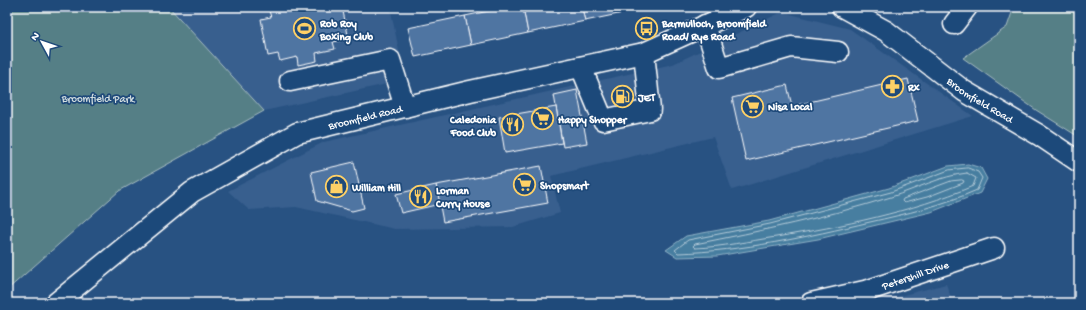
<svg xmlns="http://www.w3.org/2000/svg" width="1086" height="310" font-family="'Gochi Hand',sans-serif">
<rect width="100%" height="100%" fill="#285282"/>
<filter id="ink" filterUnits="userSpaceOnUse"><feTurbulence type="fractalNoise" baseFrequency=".025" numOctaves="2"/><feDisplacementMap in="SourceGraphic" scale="8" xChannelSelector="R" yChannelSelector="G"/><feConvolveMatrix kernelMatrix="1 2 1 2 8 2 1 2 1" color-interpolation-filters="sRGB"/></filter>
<g filter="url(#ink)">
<g fill="#385f8e">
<polygon points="169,7 390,7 405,80 264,111"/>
<polygon points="782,12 850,29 973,116 732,190 713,137 551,176 560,213 513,227 395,229 296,207 249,210 228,191 324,142 673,64"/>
<polygon points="946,284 953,303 873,303"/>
</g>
<g fill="#557f86" stroke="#aabfc2">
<polygon points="7,7 169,7 264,111 119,191 7,290"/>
<polygon points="1014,7 1079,7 1079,137 1036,110 963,58 1007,27"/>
</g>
<polygon fill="#467ea0" stroke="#90b2c6" points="968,164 981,168 987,179 980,193 931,212 818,239 717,256 677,257 666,250 686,236 769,221 889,188 948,166"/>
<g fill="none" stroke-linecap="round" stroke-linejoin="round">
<g stroke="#b5cbd9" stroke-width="1">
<path d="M968,168L978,172L982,178L977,190C943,205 906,214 870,222C807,237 743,251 678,253L675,250L688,240L770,224L891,192L949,170Z"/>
<path d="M967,173L976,178L973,186C911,212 843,226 776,237C749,241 722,247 695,248L693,246L695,244C761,231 827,217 891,197C917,189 940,176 967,173Z"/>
<polygon points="962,180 964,181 963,183 927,197 904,203 902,201 903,199 951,181"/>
</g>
</g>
<g fill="#5074a2" stroke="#fff">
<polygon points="286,7 342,7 349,39 333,42 335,49 316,53 317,61 298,65 297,57 280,61 278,54 268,56 261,19 271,17 269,11"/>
<polygon points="508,7 523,7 528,33 471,45 465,16"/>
<polygon points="523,7 582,7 585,21 528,33"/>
<polygon points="582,7 642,7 642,9 585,21"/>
<polygon points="465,16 471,45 415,57 408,28"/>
<polygon points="908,79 918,121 746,161 732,98 787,85 792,106"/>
<polygon points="577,90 587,143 563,147 554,95"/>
<polygon points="556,107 562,143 505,153 499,117"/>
<polygon points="354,162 364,208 352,211 317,201 311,172"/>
<polygon points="541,166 548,203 443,222 436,185"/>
<polygon points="436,185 440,204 401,213 396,194"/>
</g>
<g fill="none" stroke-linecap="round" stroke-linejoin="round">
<defs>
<g id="minor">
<path id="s1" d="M842,7L886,31L964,91L1039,135L1079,162"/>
<polyline points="954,24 967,7"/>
<polyline points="705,25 719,68 791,47 838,52"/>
<polyline points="581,67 603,120 650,110 644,53"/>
<polyline points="290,81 390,60 405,107"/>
<path id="s2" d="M56,303L192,192L297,133L470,91L644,53L746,7"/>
<path id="s3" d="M811,303L869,290L994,248"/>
</g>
</defs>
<use href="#minor" stroke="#fff" stroke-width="23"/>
<use href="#minor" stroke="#1f4a7a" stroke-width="20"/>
</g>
</g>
<defs>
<symbol id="stadium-ring" viewBox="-11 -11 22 22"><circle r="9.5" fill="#1f4a7a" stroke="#ffd166" stroke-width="1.5"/><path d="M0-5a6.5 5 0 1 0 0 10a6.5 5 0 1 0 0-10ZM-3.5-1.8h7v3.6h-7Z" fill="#ffd166"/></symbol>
<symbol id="bus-ring" viewBox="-11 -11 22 22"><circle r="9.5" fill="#1f4a7a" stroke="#ffd166" stroke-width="1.5"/><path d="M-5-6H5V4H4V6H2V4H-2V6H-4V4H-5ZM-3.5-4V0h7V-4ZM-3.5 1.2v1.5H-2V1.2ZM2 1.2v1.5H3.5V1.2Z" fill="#ffd166"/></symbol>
<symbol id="pharmacy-ring" viewBox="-11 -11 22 22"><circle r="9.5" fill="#1f4a7a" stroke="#ffd166" stroke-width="1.5"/><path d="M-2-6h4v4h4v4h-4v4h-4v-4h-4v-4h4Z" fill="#ffd166"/></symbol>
<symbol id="fuel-ring" viewBox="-11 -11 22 22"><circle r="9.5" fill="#1f4a7a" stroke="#ffd166" stroke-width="1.5"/><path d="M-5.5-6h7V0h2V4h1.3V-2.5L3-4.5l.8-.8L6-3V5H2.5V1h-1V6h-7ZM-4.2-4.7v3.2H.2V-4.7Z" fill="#ffd166"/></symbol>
<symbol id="supermarket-ring" viewBox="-11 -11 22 22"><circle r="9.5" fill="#1f4a7a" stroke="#ffd166" stroke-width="1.5"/><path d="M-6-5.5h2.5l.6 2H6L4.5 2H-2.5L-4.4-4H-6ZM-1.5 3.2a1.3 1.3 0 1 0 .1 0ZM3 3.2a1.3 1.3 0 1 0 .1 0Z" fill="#ffd166"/></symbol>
<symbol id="restaurant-ring" viewBox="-11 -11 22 22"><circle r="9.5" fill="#1f4a7a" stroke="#ffd166" stroke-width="1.5"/><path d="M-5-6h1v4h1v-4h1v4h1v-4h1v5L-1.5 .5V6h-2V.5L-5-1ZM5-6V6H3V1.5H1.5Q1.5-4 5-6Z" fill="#ffd166"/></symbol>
<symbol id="shop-ring" viewBox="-11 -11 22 22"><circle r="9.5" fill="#1f4a7a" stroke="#ffd166" stroke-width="1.5"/><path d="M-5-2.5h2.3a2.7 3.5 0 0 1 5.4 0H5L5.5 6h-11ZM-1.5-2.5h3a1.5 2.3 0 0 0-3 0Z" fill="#ffd166"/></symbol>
</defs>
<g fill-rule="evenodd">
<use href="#stadium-ring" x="292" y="16" width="25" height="25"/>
<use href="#bus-ring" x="634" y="16" width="25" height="25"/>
<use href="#pharmacy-ring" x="880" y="74" width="25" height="25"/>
<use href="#fuel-ring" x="610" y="84" width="25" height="25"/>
<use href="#supermarket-ring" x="740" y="94" width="25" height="25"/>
<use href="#supermarket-ring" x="530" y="106" width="25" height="25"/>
<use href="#restaurant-ring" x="500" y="112" width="25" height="25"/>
<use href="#supermarket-ring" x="512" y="172" width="25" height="25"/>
<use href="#shop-ring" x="324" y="174" width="25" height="25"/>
<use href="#restaurant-ring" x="408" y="184" width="25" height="25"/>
</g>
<g text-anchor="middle" stroke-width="3.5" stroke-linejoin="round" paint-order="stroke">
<g font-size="11" font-weight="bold" fill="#fff" stroke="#1f4a7a" text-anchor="start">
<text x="320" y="27">Rob Roy<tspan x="320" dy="13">Boxing Club</tspan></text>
<text x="662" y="27">Barmulloch, Broomfield<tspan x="662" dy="13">Road/ Rye Road</tspan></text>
<text x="908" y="91">Rx</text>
<text x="638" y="101">JET</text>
<text x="768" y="110">Nisa Local</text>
<text x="496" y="123" text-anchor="end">Caledonia<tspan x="496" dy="13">Food Club</tspan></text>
<text x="558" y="123">Happy Shopper</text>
<text x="540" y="189">Shopsmart</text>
<text x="352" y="191">William Hill</text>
<text x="436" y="194">Lorman<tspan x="436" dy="13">Curry House</tspan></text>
</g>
<g font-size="11" fill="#d4dfe1" stroke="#1f4a7a">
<text x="98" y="102">Broomfield Park</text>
</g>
<g font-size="11" fill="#fff" stroke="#1f4a7a">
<text dy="4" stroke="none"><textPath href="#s1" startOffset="167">Broomfield Road</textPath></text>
<text dy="4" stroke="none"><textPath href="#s2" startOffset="366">Broomfield Road</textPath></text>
<text dy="4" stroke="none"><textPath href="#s3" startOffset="108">Petershill Drive</textPath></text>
</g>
</g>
<rect width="1086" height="310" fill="none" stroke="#1f4a7a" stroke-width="24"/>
<rect x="12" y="12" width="1062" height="286" fill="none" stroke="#fff" stroke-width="1.5" filter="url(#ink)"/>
<g transform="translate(42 42) rotate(310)" stroke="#1f4a7a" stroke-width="3" paint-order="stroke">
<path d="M0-3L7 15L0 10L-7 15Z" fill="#ffffff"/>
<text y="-6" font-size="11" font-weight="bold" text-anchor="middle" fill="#ffffff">N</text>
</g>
</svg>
